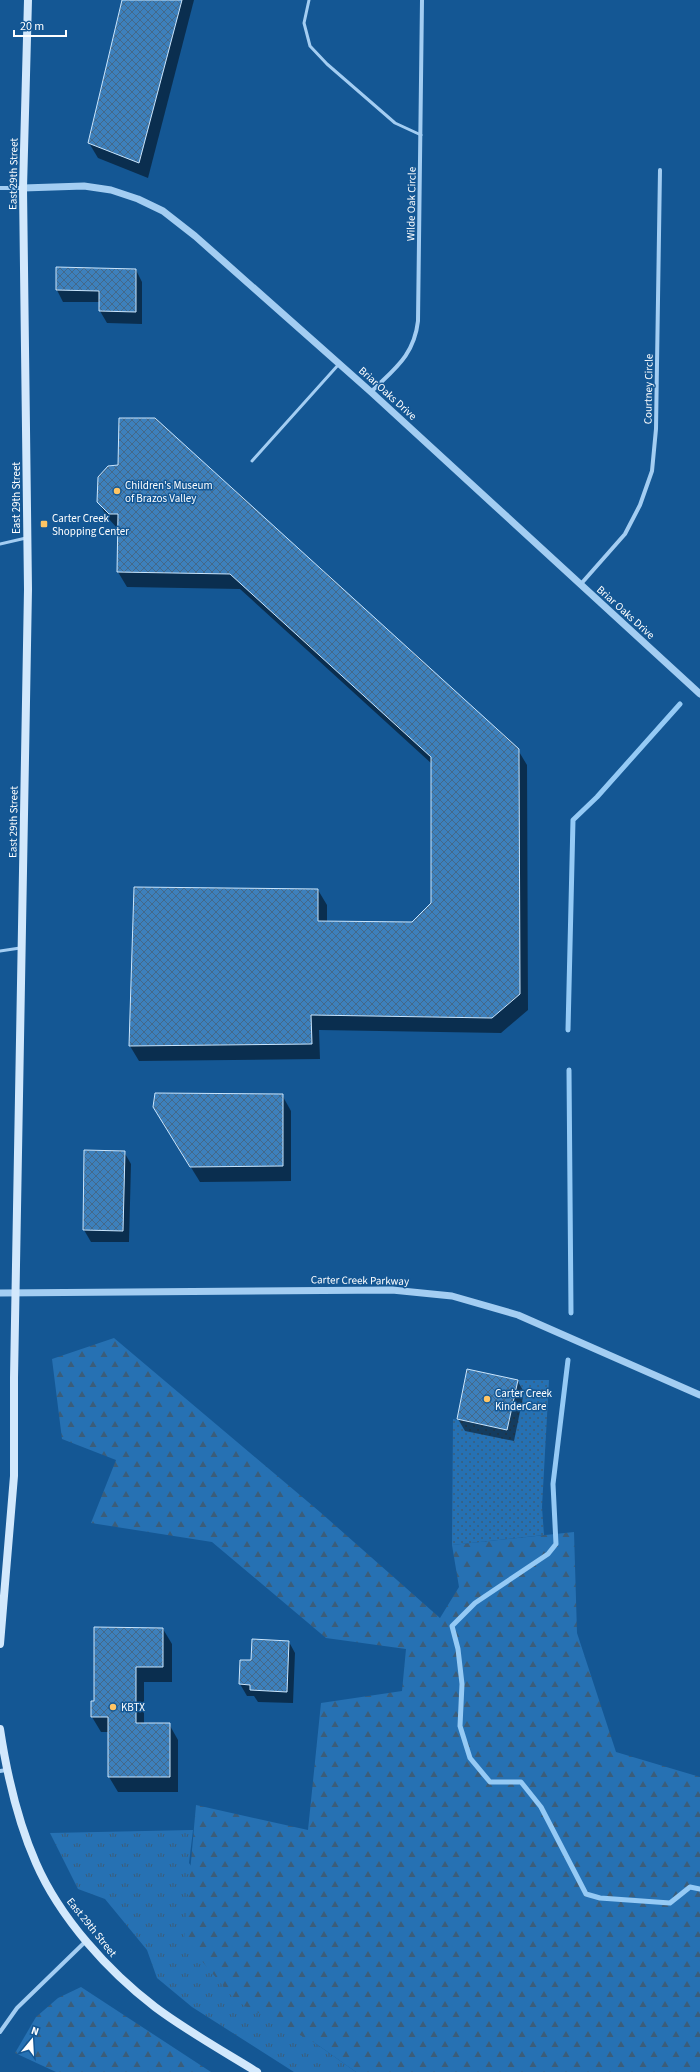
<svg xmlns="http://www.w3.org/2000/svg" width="700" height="2072" font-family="'Source Sans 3',sans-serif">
<defs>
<pattern id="grass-tufts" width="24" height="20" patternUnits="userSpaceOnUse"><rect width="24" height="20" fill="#2671b3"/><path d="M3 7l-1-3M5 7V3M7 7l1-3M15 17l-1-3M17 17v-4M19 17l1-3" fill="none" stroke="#3b5d7a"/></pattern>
<pattern id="forest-firs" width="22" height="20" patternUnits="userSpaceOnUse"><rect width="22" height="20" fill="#2671b3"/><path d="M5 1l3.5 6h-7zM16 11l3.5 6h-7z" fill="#3b5d7a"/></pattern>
<pattern id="park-dots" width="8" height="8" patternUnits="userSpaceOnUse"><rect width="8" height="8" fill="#2671b3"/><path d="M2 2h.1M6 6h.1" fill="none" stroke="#3b5d7a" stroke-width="1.8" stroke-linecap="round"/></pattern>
<pattern id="building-cross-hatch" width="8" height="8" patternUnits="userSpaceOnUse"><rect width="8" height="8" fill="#3d80bc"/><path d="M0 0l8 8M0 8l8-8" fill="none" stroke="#44698a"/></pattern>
</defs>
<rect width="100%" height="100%" fill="#145794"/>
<polygon fill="url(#grass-tufts)" points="193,1830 189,1863 315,2043 356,2072 294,2072 192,2007 157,1978 147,1950 105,1899 78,1889 50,1833"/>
<g fill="url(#forest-firs)">
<polygon points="114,1338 320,1512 440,1618 459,1587 452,1545 574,1532 577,1633 616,1752 700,1777 700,2072 356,2072 315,2043 236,2001 184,1940 196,1805 308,1830 321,1703 402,1691 406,1649 326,1638 212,1542 91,1523 116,1460 62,1439 52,1359"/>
<polygon points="81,1987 211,2072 56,2072 15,2053 36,2017 58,1998"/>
</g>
<polygon fill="url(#park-dots)" points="518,1380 549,1380 542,1507 544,1535 452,1545 453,1419 507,1430"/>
<g fill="#0007">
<polygon points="123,0 194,0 148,178 98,158 89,143"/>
<polygon points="136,270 142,282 142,324 107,323 100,311 100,302 63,302 57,290"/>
<polygon points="99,477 518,750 527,765 528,1010 501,1033 319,1030 320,1059 139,1061 130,1046 135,888 318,890 327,905 327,922 413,923 432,903 432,764 240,589 127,587 118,572 118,529 107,517 98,501"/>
<polygon points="282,1095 291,1111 291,1181 200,1182 163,1122"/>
<polygon points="124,1152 131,1164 129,1242 91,1242 84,1230"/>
<polygon points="517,1380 524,1392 514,1441 465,1431 458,1419"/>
<polygon points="163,1629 172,1644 172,1682 144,1682 144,1724 169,1724 178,1740 178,1792 118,1792 109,1777 109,1732 101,1732 92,1717 95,1702"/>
<polygon points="289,1642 295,1653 293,1703 258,1702 254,1696 247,1696 240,1684 252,1661"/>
</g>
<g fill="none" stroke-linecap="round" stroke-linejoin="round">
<g stroke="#95caf5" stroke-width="5">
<polyline points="568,1030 573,820 597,797 680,704"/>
<polyline points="569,1070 571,1313"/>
<polyline points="568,1360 553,1484 556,1544 548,1554 475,1603 452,1626 458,1649 462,1684 460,1726 470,1758 490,1782 521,1782 541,1807 586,1894 600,1898 670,1903 690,1887 700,1889"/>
</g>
</g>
<g fill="url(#building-cross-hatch)" stroke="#cae5fc">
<polygon points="122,0 182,0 139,163 88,143"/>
<polygon points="56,267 136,269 136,312 99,311 99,291 56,290"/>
<polygon points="119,418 155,418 519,749 520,994 492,1018 311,1015 312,1044 129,1046 134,887 318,889 318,921 412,922 431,903 431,757 230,574 117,572 118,514 109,514 97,502 98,477 108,466 118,465"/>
<polygon points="155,1093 283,1094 283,1166 190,1167 153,1107"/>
<polygon points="84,1150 125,1151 123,1231 83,1230"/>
<polygon points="467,1369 518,1380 507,1430 457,1419"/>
<polygon points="94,1627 163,1628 163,1667 136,1667 136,1723 170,1723 170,1777 108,1777 108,1717 91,1717 91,1701 94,1701"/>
<polygon points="252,1639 289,1641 287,1692 250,1690 250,1685 239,1684 240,1660 251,1660"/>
</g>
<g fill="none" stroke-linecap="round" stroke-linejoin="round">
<g stroke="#a3cdf2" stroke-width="3">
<polyline points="309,0 304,23 310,46 327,64 395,123 421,135"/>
<polyline points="252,461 339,364"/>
<polyline points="0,544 26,538"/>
<polyline points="0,951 20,948"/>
</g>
<g stroke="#a3cdf2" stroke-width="4">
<polyline points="0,188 23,188"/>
<path d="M371,392C394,369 414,356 418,321L422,0"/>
<polyline points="580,585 625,534 640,505 652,471 656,429 660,170"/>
<polyline points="0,1771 6,1770"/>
<polyline points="0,2032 17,2008 86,1941"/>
</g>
<g stroke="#a3cdf2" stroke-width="7">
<polyline points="23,188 84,186 111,190 138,199 163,211 195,236 371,392 700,694"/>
<polyline points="0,1293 392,1290 452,1296 518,1315 700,1395"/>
</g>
<g stroke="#d2e8fc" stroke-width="8">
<polyline points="0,1644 14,1476 14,1378 28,589 23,188 28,0"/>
<path d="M0,1729C7,1775 17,1820 36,1863C60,1918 108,1971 155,2007C187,2031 223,2051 257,2072"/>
</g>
</g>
<g fill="#ffc564" stroke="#145794" stroke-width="1.5">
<circle cx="117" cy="491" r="4"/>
<rect x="40" y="520" width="8" height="8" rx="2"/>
<circle cx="487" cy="1399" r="4"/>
<circle cx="113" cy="1707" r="4"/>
</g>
<g text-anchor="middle" stroke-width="3" stroke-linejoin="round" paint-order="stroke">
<g font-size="11" fill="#fff" stroke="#145794">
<text transform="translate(13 174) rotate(-89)" y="4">East 29th Street</text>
<text transform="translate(411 204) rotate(-89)" y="4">Wilde Oak Circle</text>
<text transform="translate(648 389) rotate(-89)" y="4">Courtney Circle</text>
<text transform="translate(388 393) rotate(42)" y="4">Briar Oaks Drive</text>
<text transform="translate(16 498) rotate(-90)" y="4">East 29th Street</text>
<text transform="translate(626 612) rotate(42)" y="4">Briar Oaks Drive</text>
<text transform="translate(13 822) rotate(-89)" y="4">East 29th Street</text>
<text transform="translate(360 1280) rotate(1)" y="4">Carter Creek Parkway</text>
<text transform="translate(92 1927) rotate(51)" y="4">East 29th Street</text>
</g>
<g font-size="11" fill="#fff" stroke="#145794" text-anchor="start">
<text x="125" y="489">Children's Museum<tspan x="125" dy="13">of Brazos Valley</tspan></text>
<text x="52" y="522">Carter Creek<tspan x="52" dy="13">Shopping Center</tspan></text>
<text x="495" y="1397">Carter Creek<tspan x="495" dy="13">KinderCare</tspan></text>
<text x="121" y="1711">KBTX</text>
</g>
</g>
<g transform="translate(32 2040) rotate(18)" stroke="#145794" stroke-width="3" paint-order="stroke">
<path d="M0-3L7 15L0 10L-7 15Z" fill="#ffffff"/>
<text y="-6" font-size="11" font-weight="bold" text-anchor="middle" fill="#ffffff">N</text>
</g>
<path d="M14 30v6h52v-6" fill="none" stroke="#ffffff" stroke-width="2"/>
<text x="20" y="30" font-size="12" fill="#ffffff" stroke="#145794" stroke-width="3" paint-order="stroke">20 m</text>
</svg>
